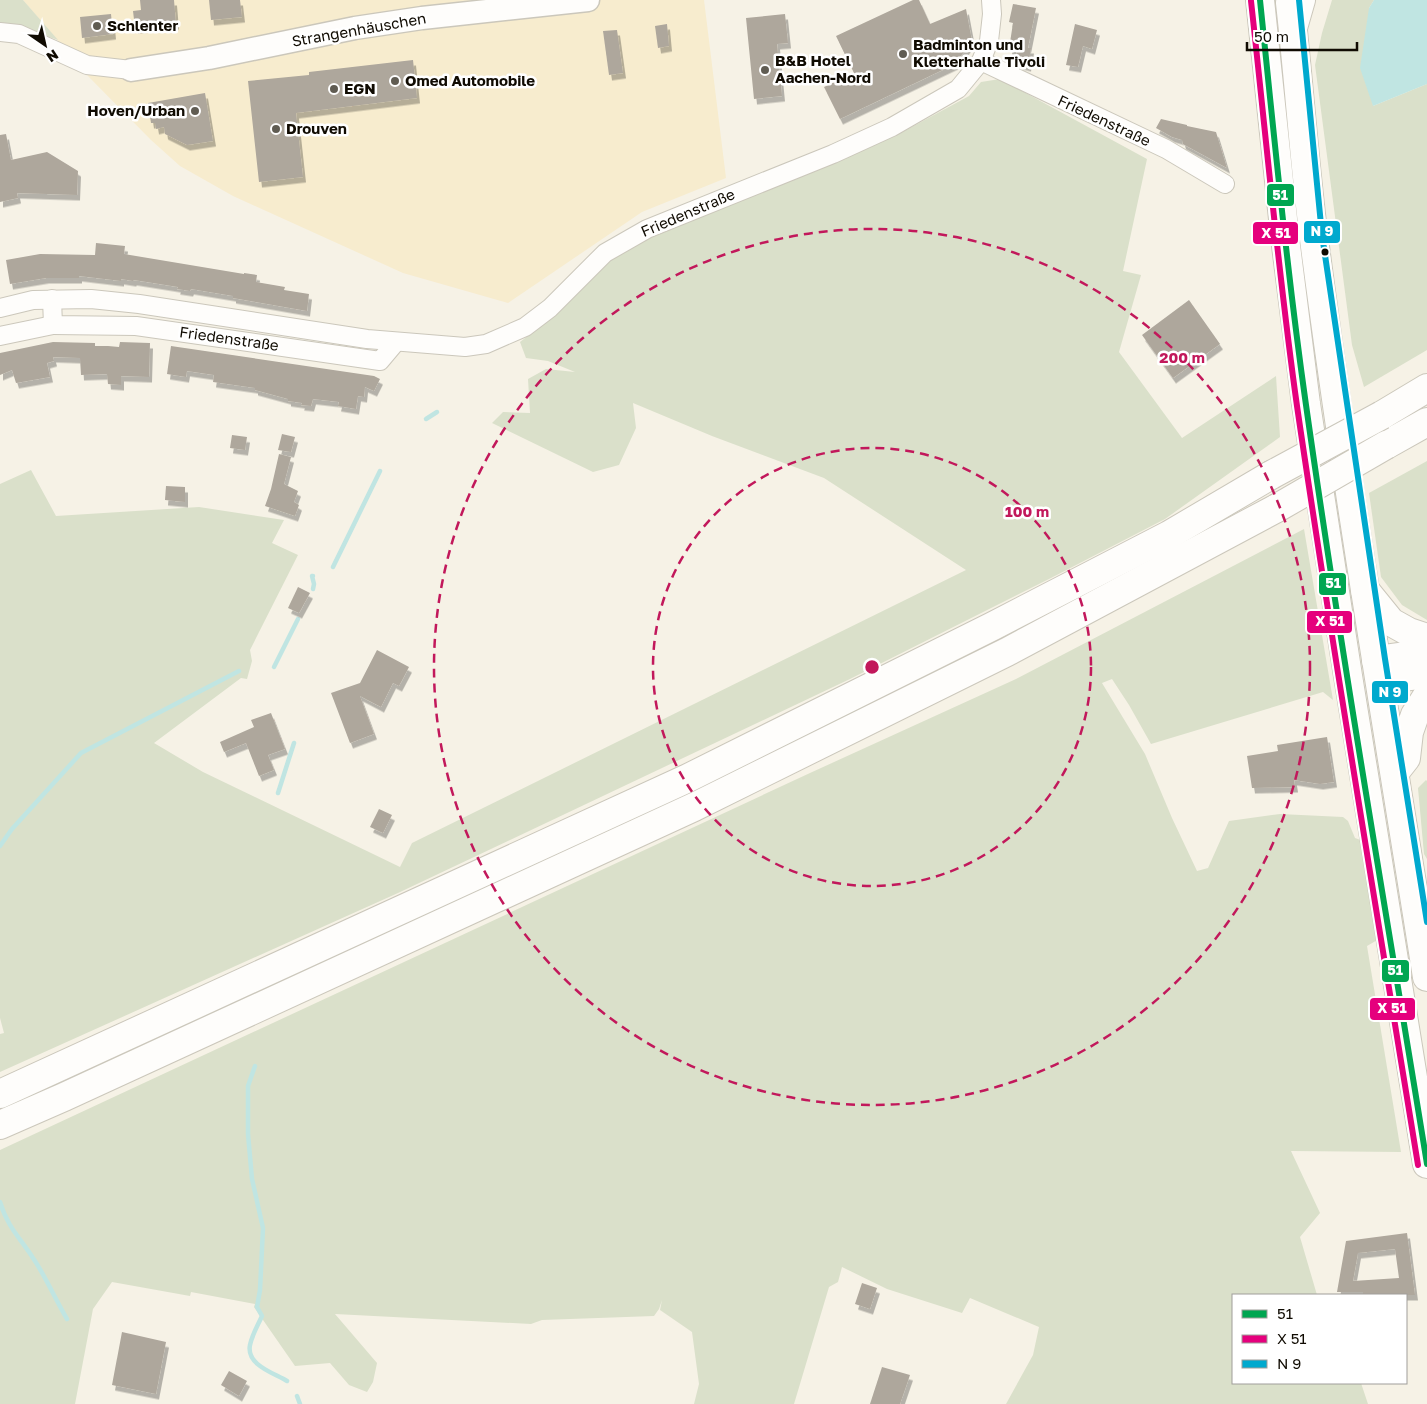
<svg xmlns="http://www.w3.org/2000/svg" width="1427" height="1404" font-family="'Golos Text',sans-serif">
<defs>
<filter id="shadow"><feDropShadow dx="3" dy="5.5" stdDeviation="0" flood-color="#0004"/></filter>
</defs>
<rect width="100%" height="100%" fill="#f6f2e6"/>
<polygon fill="#f7ecce" points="23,0 704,0 726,178 642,212 508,303 403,273 233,196 180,166 151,140 87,75"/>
<g fill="#dae0ca">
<polygon points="0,0 23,0 58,40 11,24 0,24"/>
<polygon points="1332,0 1374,0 1369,8 1373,106 1427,84 1427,350 1364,387 1352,345 1315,65 1322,33"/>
<polygon points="1000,79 1147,159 1123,271 1141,275 1119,352 1182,438 1276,376 1280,437 1165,519 1051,578 850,679 398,893 0,1072 0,1034 4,1033 0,1018 0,484 31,470 56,516 199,507 284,520 272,543 298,555 250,650 252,661 247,679 241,678 154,743 203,772 400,867 412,843 966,570 824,478 712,436 633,403 636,428 619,465 593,472 492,423 503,412 530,413 528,379 546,369 575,372 548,361 526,358 520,342 555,315 610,261 649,236 897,135 969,96 981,82"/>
<polygon points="1427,461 1427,620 1402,605 1381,577 1369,493"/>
<polygon points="1304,529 1333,700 1323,692 1151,744 1129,705 1112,679 1102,683 1145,754 1172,818 1197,871 1208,868 1229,821 1280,814 1343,817 1348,821 1355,838 1366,842 1379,939 1367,946 1401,1152 1291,1151 1320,1213 1300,1237 1317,1295 1233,1295 1233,1383 1361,1383 1368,1404 1006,1404 1033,1355 1039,1327 970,1298 962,1313 887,1289 842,1267 838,1282 829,1287 794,1404 694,1404 699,1384 692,1332 660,1310 662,1300 659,1309 654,1316 542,1320 531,1324 335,1314 377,1363 373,1382 367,1392 349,1385 330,1363 295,1366 254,1307 255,1304 191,1292 190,1296 112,1282 93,1309 75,1404 0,1404 0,1150 810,773 1016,679"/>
<polygon points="1426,780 1427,781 1427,859 1424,854 1418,788"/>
</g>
<polygon fill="#c0e5e2" points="1374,0 1427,0 1427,84 1373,106 1360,68 1369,8"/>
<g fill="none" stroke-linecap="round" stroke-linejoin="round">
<g stroke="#c0e5e2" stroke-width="4.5">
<polyline points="426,419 437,412"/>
<polyline points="333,567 380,471"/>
<polyline points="313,589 314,584 312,576 313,576"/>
<polyline points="274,667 298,619"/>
<polyline points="278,793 294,743"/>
<polyline points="0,846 12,829 81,753 239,671"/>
<path d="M255,1066L248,1086V1134L252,1179L263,1228L260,1290L257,1307L262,1316C258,1325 252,1335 250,1345C246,1365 274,1373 287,1381"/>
<path d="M0,1202C7,1226 20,1238 33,1258C46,1277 55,1299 67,1319"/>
<polyline points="297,1396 300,1404"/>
</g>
</g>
<g fill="#aea79c" fill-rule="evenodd" filter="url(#shadow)">
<polygon points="140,0 174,0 176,24 135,28 133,11 141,10"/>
<polygon points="209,0 240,0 242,17 211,20"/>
<polygon points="913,0 919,0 930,24 966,9 972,41 955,64 840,119 824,87 854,73 836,36"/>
<polygon points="1013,4 1036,8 1028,48 1031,48 1028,66 1016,63 1017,51 1009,49 1013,23 1009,22"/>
<polygon points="111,14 113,34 82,38 80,17"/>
<polygon points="785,14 788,43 777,44 782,96 754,99 746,18"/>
<polygon points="667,24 669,46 658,48 655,26"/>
<polygon points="1075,24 1097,30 1092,49 1083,46 1078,67 1066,65"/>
<polygon points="617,30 623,73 609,75 603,31"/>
<polygon points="413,60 417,98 296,113 303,177 259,182 248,81 309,75 309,72"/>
<polygon points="205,93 213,141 187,145 165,134 164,127 156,129 155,123 151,123 148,103"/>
<polygon points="1161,119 1187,125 1187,126 1216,132 1227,168 1183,144 1182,140 1172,137 1156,128"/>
<polygon points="6,134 11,160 47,152 78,171 77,195 17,193 18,198 0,202 0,135"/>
<polygon points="96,243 125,246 124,254 244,274 244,273 257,275 256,282 285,287 284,290 309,294 307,311 233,298 233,296 191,289 190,291 177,289 178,287 134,280 133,281 121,279 121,281 79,276 79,278 46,278 10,284 6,260 40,254 95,255"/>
<polygon points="1189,300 1220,344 1173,378 1142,335"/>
<polygon points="53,342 95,343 95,346 108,346 119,347 120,342 150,343 149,377 121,376 121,385 108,384 107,374 81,375 80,358 53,357 54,361 47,363 50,377 16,383 12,370 0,375 0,353"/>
<polygon points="171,346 374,376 380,379 374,391 365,387 364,397 358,396 356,409 338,406 339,402 313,399 311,406 301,405 302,403 288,401 288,399 255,390 255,388 213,382 214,375 187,371 186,377 167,374"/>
<polygon points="282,434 295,437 291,452 278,450"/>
<polygon points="232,435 247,437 245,450 230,448"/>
<polygon points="279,454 291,457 284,484 298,491 294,502 299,505 295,516 265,506 271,489"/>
<polygon points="166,486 185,487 185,502 165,500"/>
<polygon points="298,587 310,593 299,613 288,608"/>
<polygon points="377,650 409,667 399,686 393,683 381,707 360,696 374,734 350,743 331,693 360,683"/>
<polygon points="271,713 285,749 268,755 274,770 259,776 246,743 224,752 220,742 254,727 251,720"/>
<polygon points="1327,737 1334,782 1320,784 1294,780 1295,787 1252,788 1247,756 1278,751 1277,745"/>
<polygon points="379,809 392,815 383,833 370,827"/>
<path d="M1407,1233L1415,1295H1363V1292H1337L1346,1241ZM1395,1249L1399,1278L1353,1281L1358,1253Z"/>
<polygon points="862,1283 877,1288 870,1309 855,1304"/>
<polygon points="122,1332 166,1342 156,1394 112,1385"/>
<polygon points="882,1367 910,1375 900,1404 870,1404"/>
<polygon points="229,1371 247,1381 239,1396 221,1385"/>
</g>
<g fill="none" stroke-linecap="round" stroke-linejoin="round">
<defs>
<g id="minor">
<polyline points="0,32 19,34 87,65 131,70"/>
<polyline points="981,61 1166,149 1225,184"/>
<polyline points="52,299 53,325 136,326 380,361 396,342"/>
<polyline points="0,308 33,300 91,299 139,304 367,339 465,347 486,344 525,327 550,308 605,253 647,229 833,154 892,127 958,89 981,61 989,41 992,14 991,0"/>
<polyline points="0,336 53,325"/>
</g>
<polyline id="tertiary" points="131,70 209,58 355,28 422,18 588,0"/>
<g id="primary">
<polyline points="1260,0 1285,238 1306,404 1348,676 1427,1164"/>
<path d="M1290,3C1299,82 1304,161 1314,239C1346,486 1388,731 1427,977"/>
</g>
<g id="motorway">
<polyline points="1293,28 1301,0"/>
<polyline points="1382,415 1427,388"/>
<polyline points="1386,445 1427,422"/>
<polyline points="1365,590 1391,622 1409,632 1427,638"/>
<polyline points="1376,660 1427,653"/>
<polyline points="1380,680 1427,674"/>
<polyline points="1395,772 1406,758 1409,732 1415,715 1427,696"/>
<polyline points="0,1094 686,779 993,626 1169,535 1271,475"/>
<polyline points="0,1125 64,1097 694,807 1007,652 1277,508"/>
</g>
</defs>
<use href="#minor" stroke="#cbc7bb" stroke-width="20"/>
<use href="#tertiary" stroke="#cbc7bb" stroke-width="25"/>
<use href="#primary" stroke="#cbc7bb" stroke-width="30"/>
<use href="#motorway" stroke="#cbc7bb" stroke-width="30"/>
<use href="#minor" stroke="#fefdfb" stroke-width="18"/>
<use href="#tertiary" stroke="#fefdfb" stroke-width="22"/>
<use href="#primary" stroke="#fefdfb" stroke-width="28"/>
<use href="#motorway" stroke="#fefdfb" stroke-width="28"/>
<defs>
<g id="motorway-bridge">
<polyline points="1271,475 1382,415"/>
<polyline points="1277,508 1386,445"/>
</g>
</defs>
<use href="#motorway-bridge" stroke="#cbc7bb" stroke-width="30" stroke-linecap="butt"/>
<use href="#motorway-bridge" stroke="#fefdfb" stroke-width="28"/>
<defs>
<path id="bus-1" d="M1260,0C1274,135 1287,271 1306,405C1342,659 1386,911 1427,1164"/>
<path id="bus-2" d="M1251,1C1266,136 1278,272 1297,406C1334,660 1377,913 1418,1165"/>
<polyline id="bus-3" points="1299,0 1322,235 1385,659 1427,922"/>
</defs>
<use href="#bus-1" stroke="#fff" stroke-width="10"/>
<use href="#bus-2" stroke="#fff" stroke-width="10"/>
<use href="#bus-3" stroke="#fff" stroke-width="10"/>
<use href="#bus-1" stroke="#00a651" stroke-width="6"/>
<use href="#bus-2" stroke="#e5007d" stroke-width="6"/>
<use href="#bus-3" stroke="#00a9ce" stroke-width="6"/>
</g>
<g fill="none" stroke="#c2185b" stroke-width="2.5" stroke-dasharray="9 6">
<circle cx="872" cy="667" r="219"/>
<circle cx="872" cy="667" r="438"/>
</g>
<g fill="#605c52" stroke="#fff" stroke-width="2">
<circle cx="97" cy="26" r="5"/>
<circle cx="903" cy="54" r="5"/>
<circle cx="765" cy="70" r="5"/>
<circle cx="395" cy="81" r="5"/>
<circle cx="334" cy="89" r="5"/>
<circle cx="195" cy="111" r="5"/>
<circle cx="276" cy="129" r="5"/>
</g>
<circle fill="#100b02" stroke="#fff" stroke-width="2" cx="1325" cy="252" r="4.5"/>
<g text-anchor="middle" stroke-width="5" stroke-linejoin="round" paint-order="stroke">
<g font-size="15" font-weight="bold" fill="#100b02" stroke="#fff" text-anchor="start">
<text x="107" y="31">Schlenter</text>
<text x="913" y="50">Badminton und<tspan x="913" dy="17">Kletterhalle Tivoli</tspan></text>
<text x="775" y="66">B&amp;B Hotel<tspan x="775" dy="17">Aachen-Nord</tspan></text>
<text x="405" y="86">Omed Automobile</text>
<text x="344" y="94">EGN</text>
<text x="185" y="116" text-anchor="end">Hoven/Urban</text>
<text x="286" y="134">Drouven</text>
</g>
<g font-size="15" fill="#100b02" stroke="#fff">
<text transform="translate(359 30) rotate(-10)" y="5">Strangenhäuschen</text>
<text transform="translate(1104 121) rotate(25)" y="5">Friedenstraße</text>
<text transform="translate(688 213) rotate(-23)" y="5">Friedenstraße</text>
<text transform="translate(229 339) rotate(8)" y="5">Friedenstraße</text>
</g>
</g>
<circle cx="872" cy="667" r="8" fill="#c2185b" stroke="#fff" stroke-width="2.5"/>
<g font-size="15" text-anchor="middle" font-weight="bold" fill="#c2185b" stroke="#fff" stroke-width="5" stroke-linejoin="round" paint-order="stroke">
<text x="1182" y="363">200 m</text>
<text x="1027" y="517">100 m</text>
</g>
<g stroke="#fff" stroke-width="2">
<rect x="1266" y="183" width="29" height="24" rx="5" fill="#00a651"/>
<rect x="1303" y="220" width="38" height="24" rx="5" fill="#00a9ce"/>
<rect x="1252" y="221" width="47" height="24" rx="5" fill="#e5007d"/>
<rect x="1318" y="572" width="29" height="24" rx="5" fill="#00a651"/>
<rect x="1306" y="610" width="47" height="24" rx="5" fill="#e5007d"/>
<rect x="1371" y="680" width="38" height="24" rx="5" fill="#00a9ce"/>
<rect x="1381" y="959" width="29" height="24" rx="5" fill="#00a651"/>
<rect x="1369" y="997" width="47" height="24" rx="5" fill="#e5007d"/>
</g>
<g font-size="14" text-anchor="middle" font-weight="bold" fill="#fff">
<text x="1280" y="200">51</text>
<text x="1322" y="236">N 9</text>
<text x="1276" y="238">X 51</text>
<text x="1333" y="588">51</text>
<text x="1330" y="626">X 51</text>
<text x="1390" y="697">N 9</text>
<text x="1395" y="975">51</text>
<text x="1392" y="1013">X 51</text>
</g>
<rect x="1232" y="1294" width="175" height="90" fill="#ffffff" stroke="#9f9d9a"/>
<rect x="1242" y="1310" width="25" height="8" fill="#00a651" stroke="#9f9d9a"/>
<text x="1277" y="1319" font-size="15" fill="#100b02">51</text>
<rect x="1242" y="1335" width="25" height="8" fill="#e5007d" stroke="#9f9d9a"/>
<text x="1277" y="1344" font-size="15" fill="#100b02">X 51</text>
<rect x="1242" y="1360" width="25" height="8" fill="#00a9ce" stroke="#9f9d9a"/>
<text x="1277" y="1369" font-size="15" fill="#100b02">N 9</text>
<g transform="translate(45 45) rotate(146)" stroke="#ffffff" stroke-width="4" paint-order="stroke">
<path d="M0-4L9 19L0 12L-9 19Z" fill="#100b02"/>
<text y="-8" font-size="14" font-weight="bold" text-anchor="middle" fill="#100b02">N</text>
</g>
<path d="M1247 42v8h110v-8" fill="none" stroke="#100b02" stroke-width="2.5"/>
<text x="1254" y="42" font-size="15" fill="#100b02" stroke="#ffffff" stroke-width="4" paint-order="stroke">50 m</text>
</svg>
